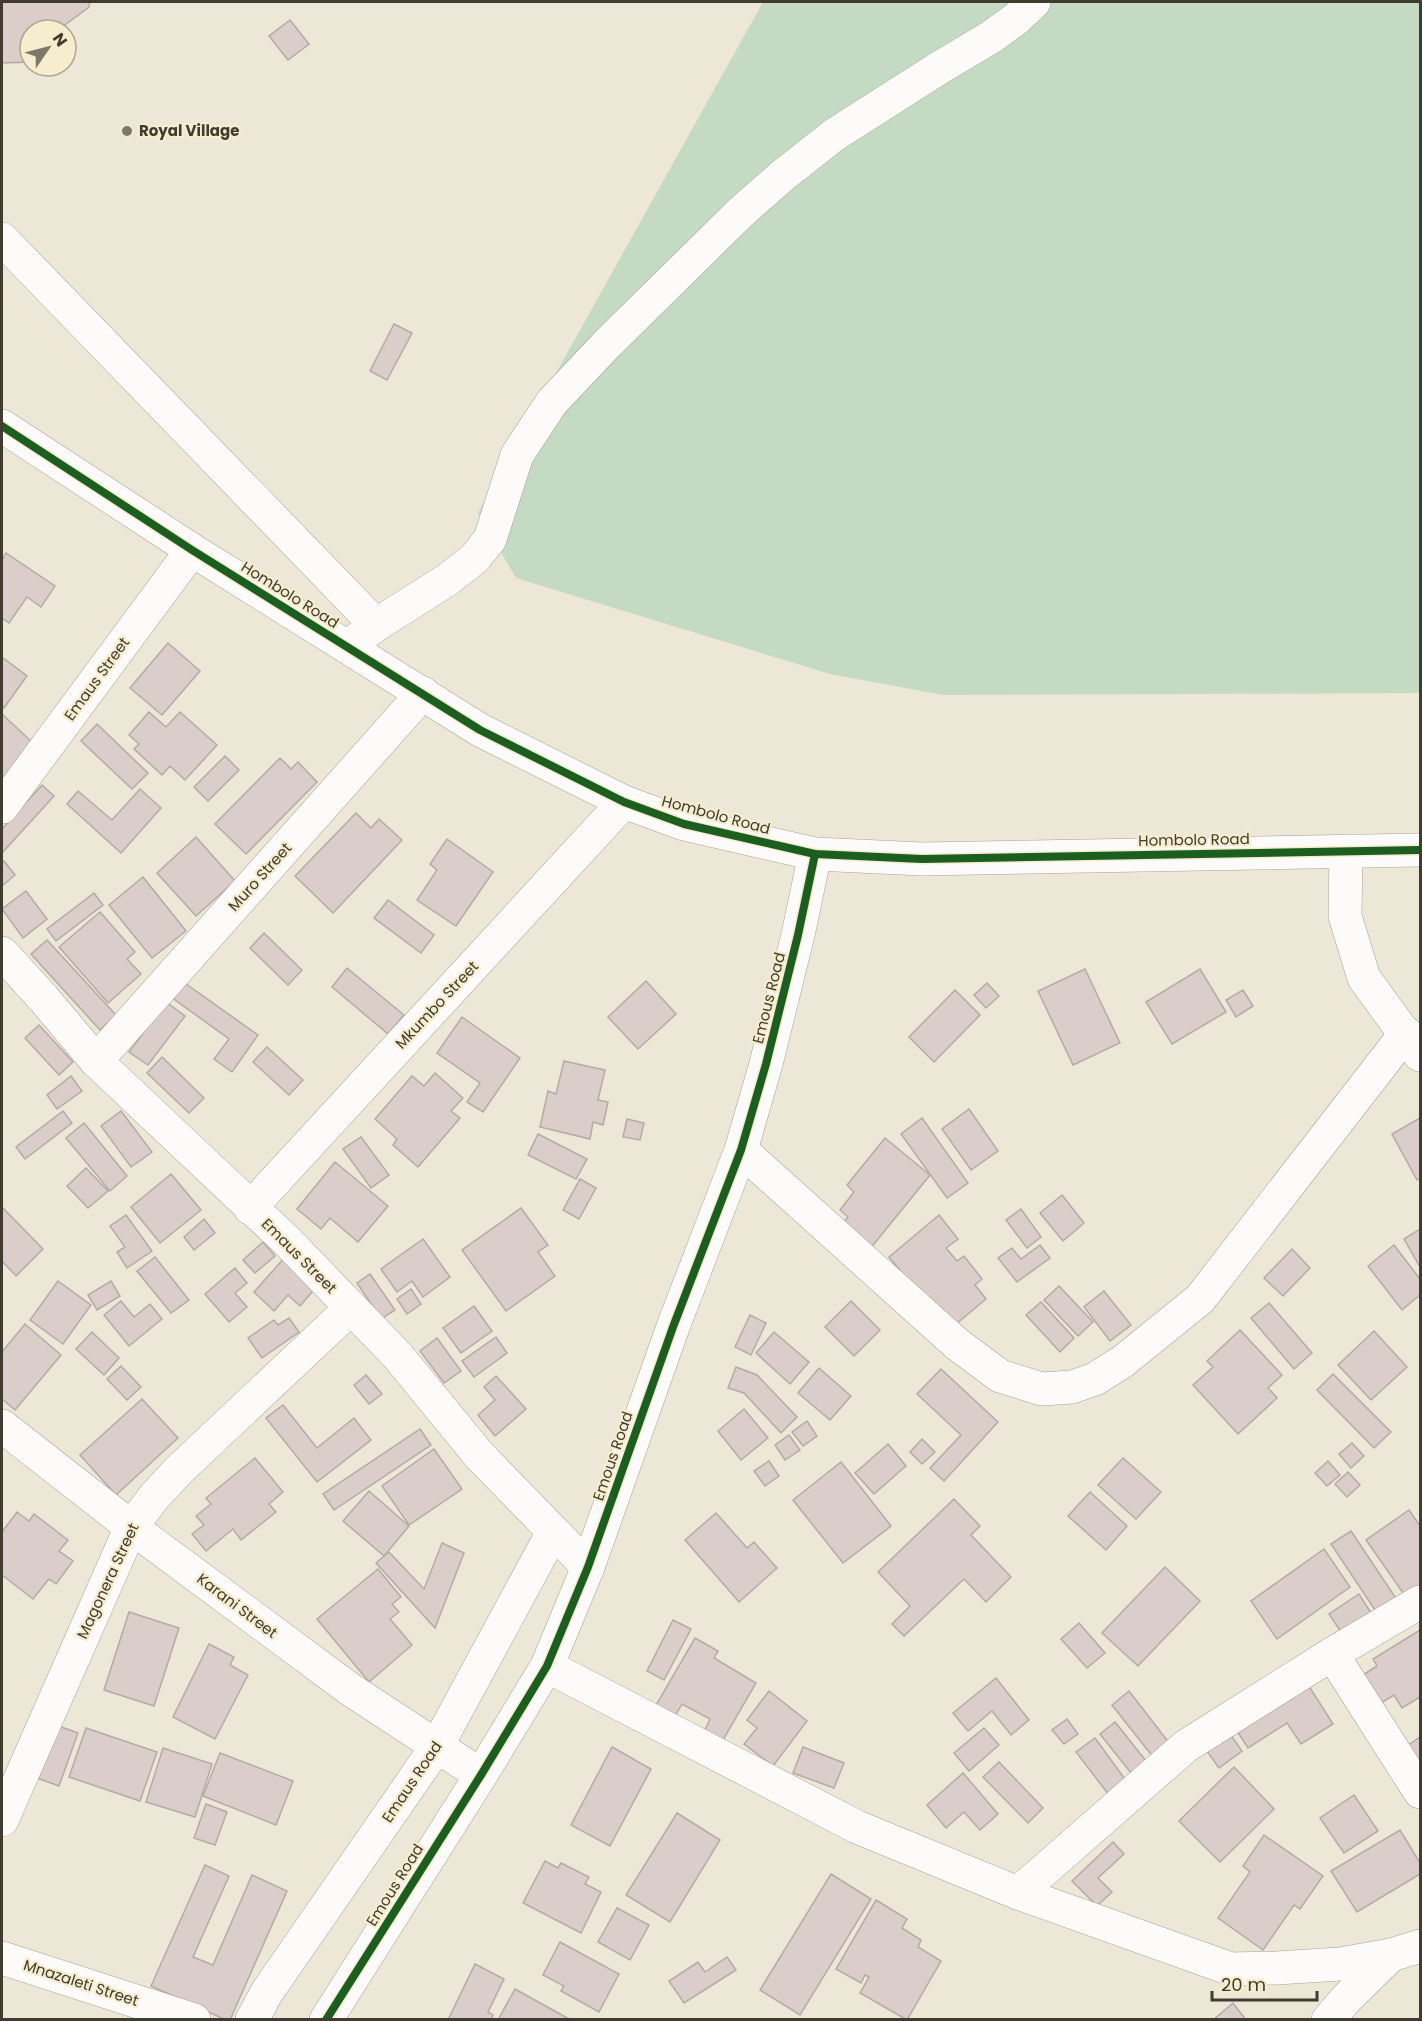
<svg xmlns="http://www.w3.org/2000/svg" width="1422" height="2021" font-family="Poppins,sans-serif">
<rect width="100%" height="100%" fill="#ede7d7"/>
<polygon fill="#c4dac3" points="763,2 1420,2 1420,693 943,695 830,674 516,578 478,513"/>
<g fill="#dbcdc9" stroke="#b4aba6" stroke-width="1.5">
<polygon points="2,2 90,2 89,7 58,30 30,30 30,62 2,63"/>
<polygon points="290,20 309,44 288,60 269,36"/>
<polygon points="394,324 412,333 387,380 370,371"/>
<polygon points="6,553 55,586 41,607 27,597 9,623 2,618 2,560"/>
<polygon points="168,643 200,671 162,715 130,688"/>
<polygon points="2,657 27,676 4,708 2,706"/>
<polygon points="149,712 166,727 180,712 217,745 185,780 170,766 162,775 134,749 139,744 129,735"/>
<polygon points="2,714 35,745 2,783"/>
<polygon points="97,724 148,773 132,789 81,741"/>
<polygon points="225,756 239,770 208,801 194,787"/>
<polygon points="280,758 291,769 298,762 317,782 246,854 215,824"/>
<polygon points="42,785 54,796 2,853 2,829"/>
<polygon points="140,789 161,808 121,853 67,804 78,791 112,820"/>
<polygon points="356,813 371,828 379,819 402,840 333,913 295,876"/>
<polygon points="196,837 235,881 196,916 157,873"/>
<polygon points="447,839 493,872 456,926 417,900 437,870 430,864"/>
<polygon points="4,861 15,875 2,886 2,863"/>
<polygon points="143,877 186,931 152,958 109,905"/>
<polygon points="26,891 47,919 23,938 2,909"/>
<polygon points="94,893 103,905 56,941 47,929"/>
<polygon points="388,900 434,935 421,953 374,918"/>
<polygon points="100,912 135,952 127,959 141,974 108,1003 59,947"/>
<polygon points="264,933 302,970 288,985 250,948"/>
<polygon points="47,940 116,1015 100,1030 31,954"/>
<polygon points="347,968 404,1015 388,1034 332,987"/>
<polygon points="1085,969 1120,1043 1073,1065 1038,991"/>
<polygon points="1200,969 1226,1012 1172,1044 1146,1002"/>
<polygon points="182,981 258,1035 232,1072 214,1059 229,1039 171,997"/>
<polygon points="646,981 676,1014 638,1049 608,1017"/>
<polygon points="987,983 999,996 986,1008 974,995"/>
<polygon points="955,990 980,1015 934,1062 909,1037"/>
<polygon points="1243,990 1253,1006 1236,1017 1226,1000"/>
<polygon points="166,1002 185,1016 148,1065 129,1052"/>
<polygon points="462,1017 520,1058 483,1112 467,1102 480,1083 437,1053"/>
<polygon points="39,1025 73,1062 59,1075 25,1038"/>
<polygon points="267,1047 303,1080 289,1095 253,1062"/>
<polygon points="162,1057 204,1098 189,1113 147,1073"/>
<polygon points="564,1061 605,1070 598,1100 608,1102 603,1125 593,1122 590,1139 540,1127 548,1091 556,1094"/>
<polygon points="435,1073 463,1098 451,1111 460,1118 418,1167 393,1145 397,1139 375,1119 412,1076 424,1086"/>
<polygon points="71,1076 82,1091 57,1109 47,1095"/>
<polygon points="969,1109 998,1151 971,1170 942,1129"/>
<polygon points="63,1111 72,1123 25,1159 16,1147"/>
<polygon points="121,1111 152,1152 131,1167 101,1126"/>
<polygon points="922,1118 968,1183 947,1198 901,1134"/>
<polygon points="1420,1118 1420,1178 1417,1180 1392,1134"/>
<polygon points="627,1119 644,1123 640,1140 623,1137"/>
<polygon points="84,1123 127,1176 110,1191 66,1138"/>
<polygon points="538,1134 587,1159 576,1179 528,1155"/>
<polygon points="361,1137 389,1175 371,1188 343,1149"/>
<polygon points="885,1138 930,1175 870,1249 841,1225 848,1217 840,1210 854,1192 847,1185"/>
<polygon points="335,1162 388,1206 358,1242 330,1218 321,1229 297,1209"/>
<polygon points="86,1168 108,1191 88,1208 67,1186"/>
<polygon points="171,1174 201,1210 160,1243 131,1207"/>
<polygon points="580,1179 596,1188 579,1219 563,1210"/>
<polygon points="1062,1195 1084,1223 1063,1241 1040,1213"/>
<polygon points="2,1207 43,1249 16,1276 2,1261"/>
<polygon points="521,1208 548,1245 538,1252 555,1276 506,1311 462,1250"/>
<polygon points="1021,1209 1041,1237 1027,1248 1006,1220"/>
<polygon points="126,1215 152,1251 127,1268 117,1252 125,1247 110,1226"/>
<polygon points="939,1215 958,1239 946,1248 957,1261 964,1256 982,1279 975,1285 986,1299 949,1330 889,1257"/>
<polygon points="204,1219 215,1233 194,1250 184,1237"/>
<polygon points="1420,1229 1420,1267 1404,1239"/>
<polygon points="423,1239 450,1277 423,1297 412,1281 397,1292 381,1269"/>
<polygon points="263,1242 275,1256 255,1273 243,1260"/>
<polygon points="1040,1245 1050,1258 1017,1282 998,1258 1012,1248 1021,1259"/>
<polygon points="1394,1245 1420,1279 1420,1295 1402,1310 1368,1266"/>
<polygon points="1292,1249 1310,1268 1283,1296 1264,1278"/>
<polygon points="286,1256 318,1285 300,1306 288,1295 274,1311 254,1292"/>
<polygon points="155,1257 189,1300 171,1313 137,1271"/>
<polygon points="235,1268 247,1283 235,1293 247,1307 229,1322 205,1294"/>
<polygon points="370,1274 395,1310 381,1319 357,1283"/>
<polygon points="58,1281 91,1305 63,1344 30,1320"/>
<polygon points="111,1281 120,1296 97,1310 88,1295"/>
<polygon points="1059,1286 1093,1322 1078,1336 1044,1300"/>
<polygon points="411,1289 421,1304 407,1314 397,1299"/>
<polygon points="1104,1291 1131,1325 1110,1341 1084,1307"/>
<polygon points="121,1301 134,1317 150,1304 162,1319 129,1346 104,1315"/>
<polygon points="851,1301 880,1330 854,1356 825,1327"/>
<polygon points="1041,1302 1074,1338 1060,1352 1026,1315"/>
<polygon points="1269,1303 1312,1353 1294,1369 1251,1318"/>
<polygon points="474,1306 492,1331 461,1353 443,1328"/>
<polygon points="750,1315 766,1323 751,1355 735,1347"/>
<polygon points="289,1318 299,1332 262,1358 248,1338 274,1320 278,1325"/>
<polygon points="25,1324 61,1355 15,1410 2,1399 2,1352"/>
<polygon points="1240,1330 1282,1375 1268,1388 1277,1398 1238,1434 1193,1385 1213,1367 1207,1361"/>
<polygon points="1374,1331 1407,1367 1371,1400 1338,1365"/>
<polygon points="92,1332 119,1358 104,1375 76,1349"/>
<polygon points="774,1332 809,1362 790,1384 756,1353"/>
<polygon points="496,1337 507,1353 474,1377 462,1361"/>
<polygon points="437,1338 461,1371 444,1383 420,1351"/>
<polygon points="121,1366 141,1387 127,1400 107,1379"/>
<polygon points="736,1367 757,1375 797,1417 781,1433 744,1393 728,1388"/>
<polygon points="819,1368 851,1396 830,1420 798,1393"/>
<polygon points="941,1369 998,1422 944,1481 930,1468 961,1435 917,1394"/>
<polygon points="1333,1374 1391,1432 1374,1448 1317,1390"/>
<polygon points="366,1375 382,1394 369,1404 354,1385"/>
<polygon points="496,1376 526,1409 495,1436 478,1415 495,1400 484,1387"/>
<polygon points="142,1399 178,1438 116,1495 80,1455"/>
<polygon points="283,1405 317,1448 354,1418 371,1440 317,1482 266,1418"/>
<polygon points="744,1409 768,1438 741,1460 718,1431"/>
<polygon points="807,1421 817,1436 803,1446 792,1432"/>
<polygon points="420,1429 431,1445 334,1510 323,1494"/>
<polygon points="789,1435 800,1450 785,1460 775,1445"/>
<polygon points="922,1439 935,1452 922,1464 910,1452"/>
<polygon points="1352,1443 1364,1456 1351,1468 1339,1454"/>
<polygon points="888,1444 906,1466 874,1494 855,1473"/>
<polygon points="434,1449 462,1489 409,1525 382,1486"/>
<polygon points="255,1458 283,1492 269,1504 276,1512 241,1540 233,1529 206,1551 192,1534 204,1525 196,1516 211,1504 206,1498"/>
<polygon points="1123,1458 1161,1492 1136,1519 1098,1485"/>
<polygon points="769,1461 779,1476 765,1486 754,1471"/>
<polygon points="1328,1461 1340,1475 1327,1486 1315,1473"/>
<polygon points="841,1462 891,1526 843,1563 793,1500"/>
<polygon points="1348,1472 1360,1485 1347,1497 1335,1484"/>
<polygon points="369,1491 409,1526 384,1556 343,1521"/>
<polygon points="1090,1492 1127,1526 1106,1550 1068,1516"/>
<polygon points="954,1499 980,1526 971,1535 1011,1577 986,1602 964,1579 904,1636 892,1624 910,1606 878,1572"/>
<polygon points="1409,1510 1420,1526 1420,1591 1408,1600 1366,1540"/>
<polygon points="17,1512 29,1521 34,1514 68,1540 59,1551 73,1561 56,1584 49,1579 33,1599 2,1575 2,1532"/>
<polygon points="716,1513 747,1548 754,1542 777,1568 739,1602 685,1540"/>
<polygon points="1351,1531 1399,1603 1379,1616 1331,1544"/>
<polygon points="442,1543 464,1553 435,1628 376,1563 389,1552 424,1589"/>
<polygon points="1324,1549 1350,1587 1277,1639 1251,1601"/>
<polygon points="1165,1567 1200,1601 1138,1666 1102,1633"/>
<polygon points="378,1569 401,1597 392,1604 399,1612 390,1619 412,1645 369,1682 317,1619"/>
<polygon points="1359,1594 1373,1616 1343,1635 1329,1614"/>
<polygon points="129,1612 179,1628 154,1706 104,1690"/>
<polygon points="673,1620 691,1629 664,1680 647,1671"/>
<polygon points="1079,1623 1105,1653 1087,1668 1061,1639"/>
<polygon points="1420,1630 1420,1697 1402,1708 1394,1695 1381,1703 1363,1675 1377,1666 1373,1659"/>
<polygon points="695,1638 718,1651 714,1658 756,1683 723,1740 705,1730 710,1719 682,1704 674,1718 655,1707"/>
<polygon points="209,1644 234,1657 230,1665 248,1675 215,1739 173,1717"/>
<polygon points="996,1678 1029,1720 1011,1735 992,1711 968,1731 953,1713"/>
<polygon points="1307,1683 1333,1724 1301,1744 1287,1723 1248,1748 1235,1728"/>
<polygon points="769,1691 807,1721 773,1766 744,1744 757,1728 747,1720"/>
<polygon points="1129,1691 1170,1744 1153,1757 1112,1705"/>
<polygon points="1067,1719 1078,1734 1064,1744 1052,1730"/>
<polygon points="1115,1722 1146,1761 1131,1773 1100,1734"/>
<polygon points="53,1724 78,1733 59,1786 34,1777"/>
<polygon points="86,1728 157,1752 140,1801 69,1777"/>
<polygon points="984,1728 999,1745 969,1771 954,1753"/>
<polygon points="1230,1734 1242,1751 1219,1768 1206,1750"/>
<polygon points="1420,1737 1420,1781 1400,1751"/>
<polygon points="1095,1738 1127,1782 1109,1795 1076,1752"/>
<polygon points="612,1747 651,1769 610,1846 571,1825"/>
<polygon points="803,1747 844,1763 834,1788 793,1773"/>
<polygon points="163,1748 212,1764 195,1817 146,1802"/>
<polygon points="220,1753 293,1781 276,1825 203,1796"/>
<polygon points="999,1762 1043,1808 1028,1823 983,1777"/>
<polygon points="1234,1767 1274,1809 1220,1862 1179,1821"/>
<polygon points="963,1773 998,1814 980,1830 964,1812 946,1828 927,1805"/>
<polygon points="1354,1795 1378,1831 1344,1853 1320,1818"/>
<polygon points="206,1804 227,1812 215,1845 194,1838"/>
<polygon points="677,1813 720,1840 670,1922 626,1895"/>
<polygon points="1400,1830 1420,1863 1420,1874 1357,1912 1331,1871"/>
<polygon points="1264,1835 1323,1876 1300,1909 1294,1905 1263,1950 1218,1918 1250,1872 1243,1866"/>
<polygon points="1113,1842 1124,1854 1098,1878 1112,1892 1097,1906 1072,1881"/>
<polygon points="545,1861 558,1868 561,1863 589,1877 585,1884 601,1892 581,1933 523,1903"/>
<polygon points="205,1865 229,1876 193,1957 213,1965 252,1875 287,1891 230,2020 226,2020 151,1986"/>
<polygon points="831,1874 871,1899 800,2015 760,1990"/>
<polygon points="876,1900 907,1919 902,1928 921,1940 918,1947 941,1961 907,2020 860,1993 869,1977 865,1975 861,1983 836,1969"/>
<polygon points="617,1908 649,1925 630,1960 598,1942"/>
<polygon points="560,1942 619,1974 599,2012 561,1991 564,1986 543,1975"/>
<polygon points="727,1957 736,1970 684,2003 669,1981 698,1962 705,1972"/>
<polygon points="475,1964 504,1979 488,2012 493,2015 491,2020 448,2020"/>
<polygon points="515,1989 571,2020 498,2020"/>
<polygon points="1233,2003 1246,2020 1213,2020"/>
</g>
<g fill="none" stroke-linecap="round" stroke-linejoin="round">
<defs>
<g id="minor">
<polyline points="2,239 376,625"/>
<polyline points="2,426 192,550 480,730 624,802 684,824 815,854 922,859 1420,850"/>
<polyline points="347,647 376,625 447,580 475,558 490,539 517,455 552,402 607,344 740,213 782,176 834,135 939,68 991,37 1016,19 1034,2"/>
<polyline points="2,807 192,550"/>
<polyline points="1346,851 1345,916 1364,978 1420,1055"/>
<polyline points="2,953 44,999 96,1061 287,1241 397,1355 479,1455 588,1567"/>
<polyline points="96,1061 423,693"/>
<polyline points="741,1150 957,1344 1000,1376 1042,1389 1072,1387 1095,1379 1122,1362 1200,1299 1406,1033"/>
<polyline points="250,1208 624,802"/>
<polyline points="2,1426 131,1527 351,1690 481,1775"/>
<polyline points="1332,1654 1420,1792"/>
<polyline points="547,1666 857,1827 1018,1893 1231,1969 1277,1968 1340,1964 1391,1955 1420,1946"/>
<polyline points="2,1820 131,1527 154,1497 178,1471 351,1308"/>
<polyline points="1018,1893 1186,1746 1332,1654 1420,1602"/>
<polyline points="2,1958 194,2020"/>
<polyline points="252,2020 267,1992 437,1746 553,1532"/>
<polyline points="326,2020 481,1775 547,1666 588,1567 673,1327 741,1150 766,1064 798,935 815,854"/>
<polyline points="1328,2020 1347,1998 1391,1955"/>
</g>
</defs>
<use href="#minor" stroke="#a7a397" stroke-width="34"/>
<use href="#minor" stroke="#fcfbf9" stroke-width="33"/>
<defs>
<g id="cycleway">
<polyline points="2,426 192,550 480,730 624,802 684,824 815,854 922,859 1420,850"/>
<polyline points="326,2020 481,1775 547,1666 588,1567 673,1327 741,1150 766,1064 798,935 815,854"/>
</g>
</defs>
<use href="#cycleway" stroke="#f6ecce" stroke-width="11"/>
<use href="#cycleway" stroke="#1b5e20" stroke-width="8"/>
</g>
<circle fill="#7d786a" stroke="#f6ecce" stroke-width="2" cx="127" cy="131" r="6"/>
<g text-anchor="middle" stroke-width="4.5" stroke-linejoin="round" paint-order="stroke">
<g font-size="15" font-weight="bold" fill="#403c30" stroke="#f6ecce" text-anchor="start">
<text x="139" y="136">Royal Village</text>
</g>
<g font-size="15" fill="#403c30" stroke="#f6ecce">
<text transform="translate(290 595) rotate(32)" y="5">Hombolo Road</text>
<text transform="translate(97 679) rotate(-54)" y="5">Emaus Street</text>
<text transform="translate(716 815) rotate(15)" y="5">Hombolo Road</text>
<text transform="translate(1194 840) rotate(-1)" y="5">Hombolo Road</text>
<text transform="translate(260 877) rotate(-48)" y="5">Muro Street</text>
<text transform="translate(769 998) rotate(-76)" y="5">Emous Road</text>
<text transform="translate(437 1005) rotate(-47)" y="5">Mkumbo Street</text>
<text transform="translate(299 1256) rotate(45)" y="5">Emaus Street</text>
<text transform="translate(613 1456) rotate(-71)" y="5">Emous Road</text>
<text transform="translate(108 1581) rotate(-65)" y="5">Magonera Street</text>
<text transform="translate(237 1606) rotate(37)" y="5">Karani Street</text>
<text transform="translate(412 1782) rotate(-56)" y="5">Emaus Road</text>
<text transform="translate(395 1885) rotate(-58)" y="5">Emous Road</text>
<text transform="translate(81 1983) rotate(18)" y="5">Mnazaleti Street</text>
</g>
</g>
<rect width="1422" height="2021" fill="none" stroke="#403c30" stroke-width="6"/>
<g transform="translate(48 48) rotate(55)"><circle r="28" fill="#f6ecce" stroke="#ada68f" stroke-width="1.5"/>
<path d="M0-4.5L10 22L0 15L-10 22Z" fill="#7d786a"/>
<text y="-9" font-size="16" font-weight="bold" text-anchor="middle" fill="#403c30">N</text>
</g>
<path d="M1212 1991v9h105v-9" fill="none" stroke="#403c30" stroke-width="3"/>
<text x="1221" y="1991" font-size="18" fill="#403c30" stroke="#f6ecce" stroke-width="4.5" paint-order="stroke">20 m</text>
</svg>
